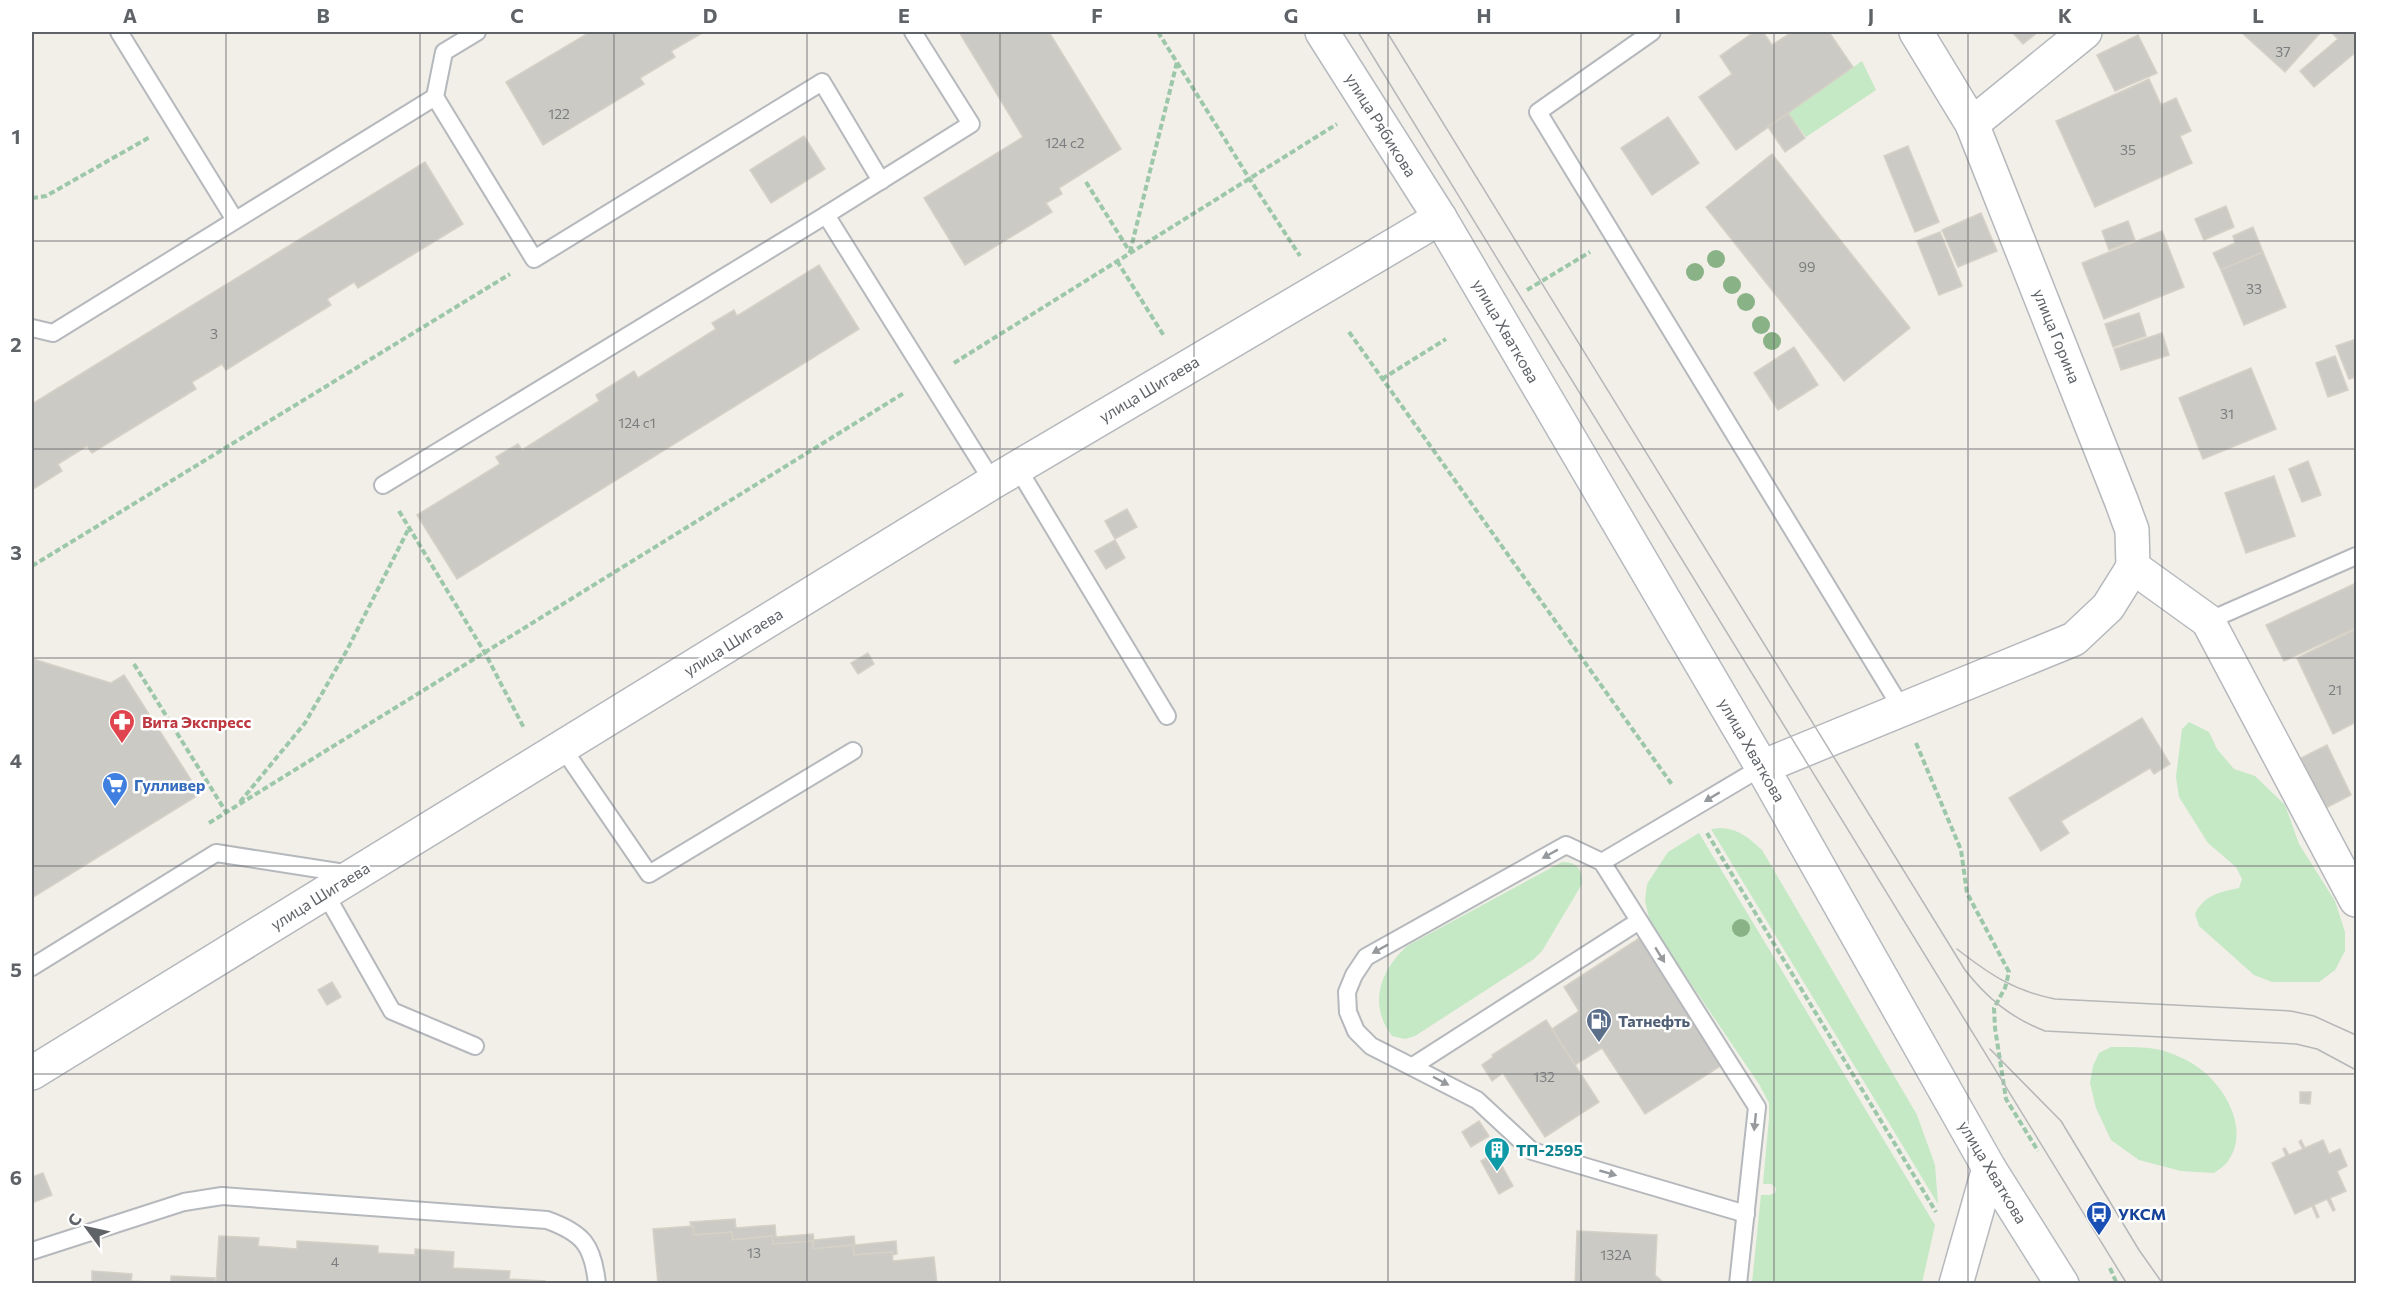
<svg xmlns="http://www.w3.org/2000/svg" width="2388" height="1315" font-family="Commissioner,sans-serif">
<rect width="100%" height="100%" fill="#f1efe8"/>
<g fill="#c5e8c5">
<polygon points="1862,61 1876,90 1806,137 1788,113"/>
<path d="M2189,722L2209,732L2217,749L2234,769L2255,776L2285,805L2299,844L2335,901L2345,932V951L2335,970L2319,982H2272L2254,975L2199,926L2195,914C2204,895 2220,892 2239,888L2242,879L2236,867L2208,843L2179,797L2176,777L2182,729Z"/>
<path d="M1721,828C1739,829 1749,838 1762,850L1917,1115L1935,1165L1938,1204L1711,829Z"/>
<polygon points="1699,833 1935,1225 1922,1283 1752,1283 1761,1195 1770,1195 1775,1193 1776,1188 1771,1184 1763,1184 1769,1118 1769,1103 1759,1084 1662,941 1649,918 1645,901 1647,884 1668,852"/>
<path d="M1562,862C1577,861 1583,871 1582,884L1542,951L1534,959L1415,1036L1405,1039L1392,1036C1368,1004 1380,971 1407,946Z"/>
<path d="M2111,1047C2129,1047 2150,1046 2167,1052C2176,1055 2188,1060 2196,1066C2224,1084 2251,1130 2228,1161C2225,1166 2218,1170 2214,1173L2181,1171L2139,1160L2111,1140L2096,1108L2090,1083L2093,1066L2099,1053Z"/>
</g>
<g fill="#cccac5" stroke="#d6d1c6" stroke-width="1.5">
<polygon points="590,32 704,32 671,51 675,57 640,78 644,84 543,145 506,82"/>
<polygon points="959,32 1049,32 1121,149 1059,188 1062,194 1046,203 1052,212 965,265 924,198 1023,137"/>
<polygon points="1754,32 1763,32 1772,45 1792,32 1829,32 1853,67 1736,150 1699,97 1732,74 1720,56"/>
<polygon points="2012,32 2038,32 2023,44"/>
<polygon points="2241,32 2321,32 2285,72"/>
<polygon points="2331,32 2356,32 2356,52 2314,87 2300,71 2338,39"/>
<polygon points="2138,35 2157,73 2115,91 2097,55"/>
<polygon points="2149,79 2161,105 2176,98 2191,131 2180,136 2192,163 2095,207 2056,121"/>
<polygon points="1788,113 1805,138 1785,152 1768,127"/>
<polygon points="1668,117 1699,163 1652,195 1621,148"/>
<polygon points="804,136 825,169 771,203 750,170"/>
<polygon points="1908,146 1939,222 1915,232 1884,156"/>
<polygon points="1772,154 1910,328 1844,381 1706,207"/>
<polygon points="425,162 463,224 358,288 354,282 327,299 331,305 226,370 222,364 192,382 196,389 92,453 87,446 58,464 62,471 32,490 32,404"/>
<polygon points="2226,206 2234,227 2204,240 2195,219"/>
<polygon points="1981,213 1997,251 1958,267 1942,230"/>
<polygon points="2128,221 2135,240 2109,250 2102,231"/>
<polygon points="2253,227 2263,252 2221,270 2213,253 2235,243 2233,236"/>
<polygon points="2162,231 2184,287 2104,319 2082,263"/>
<polygon points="1940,232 1962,286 1939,295 1917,241"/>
<polygon points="2263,252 2286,307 2244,325 2221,270"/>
<polygon points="819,265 859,329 457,579 417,515 500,464 496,457 518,444 522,450 599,401 596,395 634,371 638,378 716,329 712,323 734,310 737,316"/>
<polygon points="2139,313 2146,336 2113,347 2105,324"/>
<polygon points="2162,333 2169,355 2121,370 2114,349"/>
<polygon points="2356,339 2356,377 2349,379 2336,346"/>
<polygon points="1794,347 1818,385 1778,410 1754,373"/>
<polygon points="2335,356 2348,390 2328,397 2316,363"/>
<polygon points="2251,368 2276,429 2203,459 2179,398"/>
<polygon points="2308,461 2321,495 2302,502 2289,469"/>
<polygon points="2274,476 2295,536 2246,553 2225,493"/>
<polygon points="1127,509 1137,527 1115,539 1105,521"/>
<polygon points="1115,540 1125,558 1106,569 1095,551"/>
<polygon points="2354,584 2356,589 2356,628 2284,661 2266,625"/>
<polygon points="2356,629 2356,722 2333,734 2297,658"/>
<polygon points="868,653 874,664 858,674 851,663"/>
<polygon points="33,659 111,683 124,675 200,794 32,898 32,660"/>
<polygon points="2142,718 2170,764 2154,774 2150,768 2061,821 2069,833 2041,851 2009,798"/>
<polygon points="2327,745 2351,795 2320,811 2295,761"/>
<polygon points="1641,937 1722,1065 1645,1114 1602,1048 1575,1065 1552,1029 1579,1011 1564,987"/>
<polygon points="332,982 341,997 327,1005 318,990"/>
<polygon points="1546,1020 1599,1102 1545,1137 1503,1073 1492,1081 1482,1065 1493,1057 1492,1055"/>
<polygon points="2300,1092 2311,1092 2310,1104 2300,1103"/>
<polygon points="1479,1121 1489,1136 1471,1147 1462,1132"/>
<polygon points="2301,1140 2305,1148 2323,1140 2329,1154 2340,1149 2347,1166 2337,1171 2346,1191 2330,1198 2335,1210 2333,1211 2327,1199 2314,1205 2319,1217 2317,1218 2312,1206 2295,1214 2272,1163 2286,1156 2283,1149 2285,1148 2289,1155 2303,1149 2299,1142"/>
<polygon points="1495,1153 1513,1186 1499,1194 1481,1161"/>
<polygon points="43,1173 52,1195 32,1203 32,1177"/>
<polygon points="735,1219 736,1228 775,1225 776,1237 813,1234 814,1240 854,1236 855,1245 896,1241 897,1254 892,1255 892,1252 854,1255 853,1245 813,1249 813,1241 773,1244 772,1236 733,1240 732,1232 694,1235 693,1226 691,1226 690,1222"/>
<polygon points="693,1226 694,1235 732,1232 733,1240 772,1236 773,1244 813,1241 813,1249 853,1245 854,1255 892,1252 893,1261 934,1257 937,1284 658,1284 653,1229"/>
<polygon points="1577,1231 1657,1235 1655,1275 1665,1284 1575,1284"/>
<polygon points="219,1236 259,1238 258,1246 297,1249 297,1241 378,1246 378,1253 415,1255 415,1249 454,1252 453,1268 510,1271 509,1279 545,1281 545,1284 216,1284"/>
<polygon points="92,1271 132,1274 131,1281 171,1283 171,1276 215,1278 215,1284 92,1284"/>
</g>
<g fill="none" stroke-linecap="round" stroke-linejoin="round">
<defs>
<g id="service">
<polyline points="119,32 235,220"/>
<polyline points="477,32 444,52 435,97 534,259 822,82 881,181"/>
<polyline points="1652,32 1538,112 1902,709"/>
<polyline points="826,215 971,124 913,32"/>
<polyline points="32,328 53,333 435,97"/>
<polyline points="1017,467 1167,716"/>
<polyline points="383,485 826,215 993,482"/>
<polyline points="2208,621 2356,556"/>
<polyline points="562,747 649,874 853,751"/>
<polyline points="1602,862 1566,845 1366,957 1354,975 1347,992 1348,1012 1356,1031 1371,1046 1477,1100 1532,1151 1746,1214"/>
<polyline points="325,893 392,1011 475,1046"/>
<polyline points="32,967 216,853 351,874"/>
<polyline points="1413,1066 1639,921"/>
<path d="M32,1251L184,1202L222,1196L547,1220C583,1233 593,1245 597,1284"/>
<polyline points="1738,1284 1757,1107 1602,862 1762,767"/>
</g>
<g id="minor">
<polyline points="1916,32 1972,124 2121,500 2132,530 2133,567 2208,621 2356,900"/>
<polyline points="1972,124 2085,32"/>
<polyline points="1762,767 2074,639 2108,607 2133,567"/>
<polyline points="1956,1284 1989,1168"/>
</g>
<polyline id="tertiary" points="32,1073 993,482 1440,218"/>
<polyline id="secondary" points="1322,32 1440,218 1762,767 1989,1168 2062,1284"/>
</defs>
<use href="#service" stroke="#b5b8bc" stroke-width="20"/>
<use href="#minor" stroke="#b5b8bc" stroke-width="36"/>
<use href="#tertiary" stroke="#b5b8bc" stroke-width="36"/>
<use href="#secondary" stroke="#b6babf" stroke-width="36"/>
<g stroke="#9cc7a9" stroke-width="4" stroke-dasharray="6 3" stroke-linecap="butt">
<polyline points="1158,32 1249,178 1300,256"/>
<polyline points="1086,182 1130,252"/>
<polyline points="32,198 46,196 150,137"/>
<polyline points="1130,252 1177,62"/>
<polyline points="1117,261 1164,336"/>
<polyline points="1527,290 1590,252"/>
<polyline points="1349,332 1673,786"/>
<polyline points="954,363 1337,124"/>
<polyline points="1382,379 1446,339"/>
<polyline points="399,511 485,653 524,728"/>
<polyline points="32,566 510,274"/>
<polyline points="134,664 226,812"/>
<polyline points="1916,743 1961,850 1967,893 2009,972 2005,988 1994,1008 1995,1028 2006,1099 2038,1151"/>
<polyline points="240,802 305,723 347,650 409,528"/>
<polyline points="209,823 904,393"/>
<polyline points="1707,833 1936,1212"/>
<polyline points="2110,1268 2117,1284"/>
</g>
<use href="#service" stroke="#fff" stroke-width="16"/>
<use href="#minor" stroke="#fff" stroke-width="33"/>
<use href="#tertiary" stroke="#fff" stroke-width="33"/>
<use href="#secondary" stroke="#fff" stroke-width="33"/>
<g stroke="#b6b7b8" stroke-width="1.5">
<polyline points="1358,32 2127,1284"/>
<path d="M1387,32L1965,970C1987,998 2011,1018 2045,1031L2296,1044L2317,1049L2356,1070"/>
<path d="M1957,949C1989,974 2014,991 2055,999L2291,1011L2314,1016L2356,1035"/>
<polyline points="1990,1049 2061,1121 2139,1250 2163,1284"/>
<polyline points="2352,1284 2356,1279"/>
</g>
</g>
<g fill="#89b387">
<circle cx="1716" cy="259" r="9"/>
<circle cx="1695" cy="272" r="9"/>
<circle cx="1732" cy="285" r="9"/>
<circle cx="1746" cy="302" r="9"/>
<circle cx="1761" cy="325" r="9"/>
<circle cx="1772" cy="341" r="9"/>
<circle cx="1741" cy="928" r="9"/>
</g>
<defs><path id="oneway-solid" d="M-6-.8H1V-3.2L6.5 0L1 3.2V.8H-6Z" transform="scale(1.5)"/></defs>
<g fill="#979a9d">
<use href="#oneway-solid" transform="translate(1712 797) rotate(149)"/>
<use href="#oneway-solid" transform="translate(1550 854) rotate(151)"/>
<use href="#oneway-solid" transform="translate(1380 949) rotate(151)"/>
<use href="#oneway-solid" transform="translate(1660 955) rotate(58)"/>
<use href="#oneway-solid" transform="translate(1441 1081) rotate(28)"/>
<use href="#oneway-solid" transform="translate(1755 1122) rotate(96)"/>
<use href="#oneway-solid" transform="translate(1608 1173) rotate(16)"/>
</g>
<path fill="none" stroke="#5f6368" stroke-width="1.5" stroke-opacity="0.55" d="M226,32V1284M420,32V1284M614,32V1284M807,32V1284M1000,32V1284M1194,32V1284M1388,32V1284M1581,32V1284M1774,32V1284M1968,32V1284M2162,32V1284M32,241H2356M32,449H2356M32,658H2356M32,866H2356M32,1074H2356"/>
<defs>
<symbol id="pharmacy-pin" viewBox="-11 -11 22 30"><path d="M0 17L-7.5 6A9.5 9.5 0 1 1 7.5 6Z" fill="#e0444e" stroke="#fff"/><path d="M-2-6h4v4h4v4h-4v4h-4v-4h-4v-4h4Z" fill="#fff"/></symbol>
<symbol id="supermarket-pin" viewBox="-11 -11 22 30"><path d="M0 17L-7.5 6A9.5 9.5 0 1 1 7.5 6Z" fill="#3f7fe0" stroke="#fff"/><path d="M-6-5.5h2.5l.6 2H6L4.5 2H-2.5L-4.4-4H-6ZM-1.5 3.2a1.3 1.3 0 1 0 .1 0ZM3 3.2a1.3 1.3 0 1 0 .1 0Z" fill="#fff"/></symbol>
<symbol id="fuel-pin" viewBox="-11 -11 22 30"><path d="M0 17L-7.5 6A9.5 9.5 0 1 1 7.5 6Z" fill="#5c6f8a" stroke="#fff"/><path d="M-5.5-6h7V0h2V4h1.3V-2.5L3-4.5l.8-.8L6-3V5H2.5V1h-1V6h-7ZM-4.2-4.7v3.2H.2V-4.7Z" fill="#fff"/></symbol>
<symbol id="building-pin" viewBox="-11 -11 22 30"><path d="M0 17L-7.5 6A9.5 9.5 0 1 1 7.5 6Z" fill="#0f9aa8" stroke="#fff"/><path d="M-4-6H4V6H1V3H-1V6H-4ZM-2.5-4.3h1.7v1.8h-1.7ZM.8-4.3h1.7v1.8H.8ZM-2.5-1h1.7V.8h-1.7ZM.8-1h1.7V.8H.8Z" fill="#fff"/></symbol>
<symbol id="bus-pin" viewBox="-11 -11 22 30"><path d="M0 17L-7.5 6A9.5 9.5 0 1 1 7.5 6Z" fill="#1a4fb4" stroke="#fff"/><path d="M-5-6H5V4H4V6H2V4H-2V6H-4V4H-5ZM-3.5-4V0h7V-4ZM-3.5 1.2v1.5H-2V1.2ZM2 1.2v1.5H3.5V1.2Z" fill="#fff"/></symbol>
</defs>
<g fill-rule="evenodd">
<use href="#pharmacy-pin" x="107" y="707" width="30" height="40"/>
<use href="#supermarket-pin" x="100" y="770" width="30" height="40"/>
<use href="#fuel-pin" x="1584" y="1006" width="30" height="40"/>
<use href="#building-pin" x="1482" y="1135" width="30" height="40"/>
<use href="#bus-pin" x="2084" y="1199" width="30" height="40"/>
</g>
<g text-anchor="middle" stroke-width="5" stroke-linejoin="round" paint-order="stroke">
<g font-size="14" fill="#7a7d7f">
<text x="2283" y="57">37</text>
<text x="559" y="119">122</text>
<text x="1065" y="148">124 с2</text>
<text x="2128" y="155">35</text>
<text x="1807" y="272">99</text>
<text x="2254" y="294">33</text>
<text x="214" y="339">3</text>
<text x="2227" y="419">31</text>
<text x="637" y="428">124 с1</text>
<text x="2335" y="695">21</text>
<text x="1544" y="1082">132</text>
<text x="754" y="1258">13</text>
<text x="1616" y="1260">132А</text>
<text x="335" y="1267">4</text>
</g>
<g font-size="16" fill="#5f6368" stroke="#fff">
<text transform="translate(1381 125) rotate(58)" y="6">улица Рябикова</text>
<text transform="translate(1506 331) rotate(60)" y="6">улица Хваткова</text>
<text transform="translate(2057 336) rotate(68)" y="6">улица Горина</text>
<text transform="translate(1149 389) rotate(-31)" y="6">улица Шигаева</text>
<text transform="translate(733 642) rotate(-32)" y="6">улица Шигаева</text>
<text transform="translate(1752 750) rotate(60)" y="6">улица Хваткова</text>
<text transform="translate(320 896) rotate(-32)" y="6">улица Шигаева</text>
<text transform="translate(1993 1172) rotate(59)" y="6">улица Хваткова</text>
</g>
<g font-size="16" font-weight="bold" fill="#be3a42" stroke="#fff" text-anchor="start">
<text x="142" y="728">Вита Экспресс</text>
</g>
<g font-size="16" font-weight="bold" fill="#366cbe" stroke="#fff" text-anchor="start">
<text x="134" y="791">Гулливер</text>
</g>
<g font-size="16" font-weight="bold" fill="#4e5e75" stroke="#fff" text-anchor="start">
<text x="1618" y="1027">Татнефть</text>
</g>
<g font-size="16" font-weight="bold" fill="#0d838f" stroke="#fff" text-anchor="start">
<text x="1516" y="1156">ТП-2595</text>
</g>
<g font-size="16" font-weight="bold" fill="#164399" stroke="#fff" text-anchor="start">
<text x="2118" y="1220">УКСМ</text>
</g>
</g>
<rect width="2388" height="1315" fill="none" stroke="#ffffff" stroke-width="66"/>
<g transform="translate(87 1228) rotate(303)" stroke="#ffffff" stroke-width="4.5" paint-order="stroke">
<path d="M0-4.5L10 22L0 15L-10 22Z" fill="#5f6368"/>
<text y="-9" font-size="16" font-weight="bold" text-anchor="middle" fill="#5f6368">С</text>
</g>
<rect x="33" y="33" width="2322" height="1249" fill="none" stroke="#5f6368" stroke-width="2"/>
<g font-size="20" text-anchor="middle" font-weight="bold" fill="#5f6368">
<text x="130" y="23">A</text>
<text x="323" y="23">B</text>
<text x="517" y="23">C</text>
<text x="710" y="23">D</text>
<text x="904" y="23">E</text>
<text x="1097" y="23">F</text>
<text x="1291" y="23">G</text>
<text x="1484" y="23">H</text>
<text x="1678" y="23">I</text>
<text x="1871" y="23">J</text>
<text x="2065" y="23">K</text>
<text x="2258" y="23">L</text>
<text x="16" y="144">1</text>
<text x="16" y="352">2</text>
<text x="16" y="560">3</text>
<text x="16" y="768">4</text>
<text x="16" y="977">5</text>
<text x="16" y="1185">6</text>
</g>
</svg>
